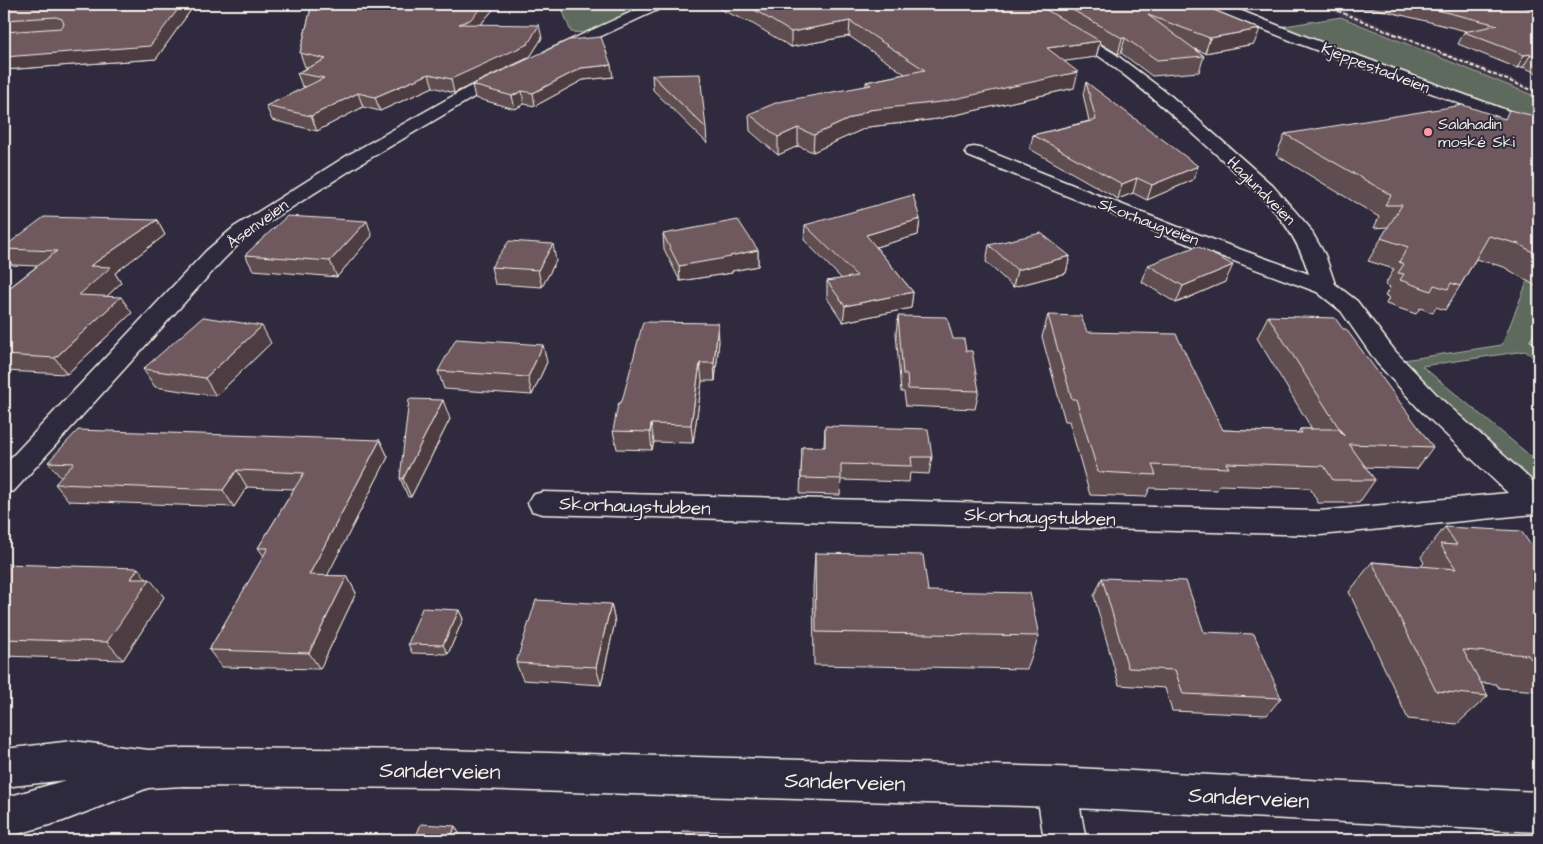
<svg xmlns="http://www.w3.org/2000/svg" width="1543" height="844" font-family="'Architects Daughter',sans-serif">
<rect width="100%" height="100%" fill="#2f2a3d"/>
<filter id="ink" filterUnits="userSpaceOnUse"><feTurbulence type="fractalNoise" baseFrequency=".02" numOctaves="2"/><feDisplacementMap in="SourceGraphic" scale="10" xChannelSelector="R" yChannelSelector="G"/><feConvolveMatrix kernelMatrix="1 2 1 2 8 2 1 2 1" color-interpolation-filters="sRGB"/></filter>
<g filter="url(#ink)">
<polygon fill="#423847" points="1313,4 1329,4 1539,90 1539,98"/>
<g fill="#5e6a5f" stroke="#a9aea4">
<polygon points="560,4 646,4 585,33 571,32"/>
<polygon points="1341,17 1539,98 1539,128 1272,28"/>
<polygon points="1539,252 1539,361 1525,351 1422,366 1539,463 1539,486 1397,361 1502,345"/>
</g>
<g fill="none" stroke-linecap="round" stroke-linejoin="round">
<defs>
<g id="street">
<polygon points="649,4 666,4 664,7 554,58 544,58 542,55 544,52"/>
<path d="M1017,4H1032L1115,54L1171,96L1272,185L1309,227L1325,255L1335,284L1357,301L1395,351L1440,398L1539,487V515L1534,514L1320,535L543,514L532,511L528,503L532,495L543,492L1320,511L1508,493L1420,410L1377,363L1341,311L1317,292L1164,235L968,156L965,152L968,148L974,147L980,148L1178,227L1309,274C1292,219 1257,192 1217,155C1181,122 1145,90 1106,61C1078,41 1047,25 1018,7Z"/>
<polygon points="508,70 514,72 516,75 514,78 479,94 362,163 248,235 222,261 14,491 4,494 4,465 206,251 234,227 348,155 467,88"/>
<polygon points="1056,767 1070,773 1076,787 1086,840 1044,840 1036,787 1042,773"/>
</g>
<g id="secondary">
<polygon points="1207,4 1224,4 1307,37 1539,122 1539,133 1297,43 1208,7"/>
<polygon points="72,741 149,750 184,748 440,750 1056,767 1539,792 1539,832 1056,807 440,788 184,786 148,788 63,821 4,838 4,798 66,780 4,787 4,749"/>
</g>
</defs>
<use href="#street" stroke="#f4f1e8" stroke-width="3"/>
<use href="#secondary" stroke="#f4f1e8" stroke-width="3"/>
<use href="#street" fill="#2f2a3d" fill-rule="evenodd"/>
<use href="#secondary" fill="#2f2a3d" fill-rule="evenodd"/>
<polyline stroke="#f4f1e8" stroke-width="2" stroke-dasharray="4 2" stroke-linecap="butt" points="1321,4 1539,93"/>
</g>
<g fill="#5f4d51" stroke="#f4f1e8">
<polygon points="4,4 192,4 193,7 156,59 4,70"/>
<polygon points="312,4 498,4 480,25 542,38 530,57 454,93 433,87 380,111 363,107 317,131 272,120 266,106 306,87 302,86 297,73 308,67 305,67 300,53"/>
<polygon points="708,4 1211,4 1210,8 1254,44 1205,53 1195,49 1204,56 1199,72 1152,76 1121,53 1118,54 1100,43 1096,57 1064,61 1074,88 938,119 868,127 813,152 798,146 778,155 750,131 749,114 866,86 866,82 905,74 849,36 791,47 753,24"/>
<polygon points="1230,4 1237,4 1237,6"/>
<polygon points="1342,4 1539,4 1539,74 1523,67 1517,68 1458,44 1464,32 1466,31 1373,8 1363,8 1356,5 1348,6"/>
<polygon points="652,75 706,128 707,143 653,90"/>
<polygon points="613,77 583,80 535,106 524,104 515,109 475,98 472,85"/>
<polygon points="1086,82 1193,180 1147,200 1133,193 1118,199 1030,149 1033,135 1089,121 1083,94"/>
<polygon points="1504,119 1539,123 1539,288 1504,267 1476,259 1460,286 1445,310 1436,307 1433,313 1420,308 1416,314 1386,304 1389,297 1385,296 1390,287 1385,285 1394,269 1368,261 1388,227 1374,228 1379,217 1276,155 1285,134"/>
<polygon points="920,219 918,235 876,247 913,292 911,308 843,322 827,298 827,281 842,279 804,240 805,225"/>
<polygon points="157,220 165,235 115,273 121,283 107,296 132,313 67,374 4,371 4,292 37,266 12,265 4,253 4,249"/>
<polygon points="663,234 758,250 758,266 732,271 732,273 680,281 664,249"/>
<polygon points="372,236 337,277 253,270 245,255"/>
<polygon points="989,245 1070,256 1066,273 1013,287 986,262"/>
<polygon points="556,261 542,287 495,284 491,267"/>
<polygon points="1148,265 1225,282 1176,303 1142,282"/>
<polygon points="1048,315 1087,332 1223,430 1298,433 1300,429 1312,429 1257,338 1268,316 1433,447 1417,469 1365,467 1375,480 1359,503 1318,503 1310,488 1219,485 1217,490 1150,488 1146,497 1090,495 1069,421 1065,421 1042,337"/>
<polygon points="898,316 953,339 966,351 979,391 975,409 906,406 904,392 901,392 896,333"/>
<polygon points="1539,326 1539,344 1530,341"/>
<polygon points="719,341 715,381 702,381 693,443 654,442 652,450 617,449 613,431"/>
<polygon points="271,343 216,396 155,387 143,369"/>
<polygon points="547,362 532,395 444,389 438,371"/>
<polygon points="450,419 411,497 408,497 400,478"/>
<polygon points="825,426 932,457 929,474 910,473 909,482 841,480 840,495 800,494 802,447 824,447"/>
<polygon points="380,440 388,457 327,576 347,576 356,593 320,669 222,667 209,650 264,556 258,548 294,489 247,487 234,507 69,501 55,484 61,478 48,462"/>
<polygon points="1445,527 1539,552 1539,691 1499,688 1496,684 1481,683 1488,696 1457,724 1408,719 1349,592 1372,562 1421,566 1424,563 1421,557"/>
<polygon points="815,553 928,591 1039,636 1027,669 814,665 813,587"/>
<polygon points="4,564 147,579 164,597 123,660 4,656"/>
<polygon points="1102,578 1204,632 1281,698 1267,715 1172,711 1165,688 1119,685 1094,596"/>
<polygon points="611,604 615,622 601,685 523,680 516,663"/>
<polygon points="459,610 463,619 448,654 412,653 408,644"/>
</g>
<g fill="#4e3e42" stroke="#f4f1e8">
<polygon points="182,4 192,4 193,7 156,59 4,70 4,57"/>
<polygon points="485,4 498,4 473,33 459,24"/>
<polygon points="1185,4 1211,4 1209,9"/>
<polygon points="1349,4 1357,4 1356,5 1348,6"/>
<polygon points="850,21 849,36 791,47 791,32"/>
<polygon points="539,25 542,38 530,57 454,93 451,79"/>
<polygon points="1260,29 1254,44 1205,53 1210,38"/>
<polygon points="1122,38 1125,38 1121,53 1118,54"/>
<polygon points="1100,41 1096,57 1044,64 1047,48"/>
<polygon points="1531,54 1523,67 1517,68 1524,55"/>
<polygon points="611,65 613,77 583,80 535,106 533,93 581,68"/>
<polygon points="1078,72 1074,88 938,119 868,127 813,152 814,135 869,110"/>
<polygon points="429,74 433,87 380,111 375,97"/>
<polygon points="522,91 524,104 515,109 512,96"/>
<polygon points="358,93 363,107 317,131 311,116"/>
<polygon points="798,128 798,146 778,155 778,137"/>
<polygon points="1198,166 1193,180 1147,200 1152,185"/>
<polygon points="1137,178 1133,193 1118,199 1122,184"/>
<polygon points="920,219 918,235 865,250 866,235"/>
<polygon points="157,220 165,235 115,273 121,283 90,312 79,295 90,266"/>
<polygon points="367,221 372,236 337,277 330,261"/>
<polygon points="553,244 556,261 542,287 538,270"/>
<polygon points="758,250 758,266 732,271 732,273 680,281 679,266"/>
<polygon points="1070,256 1066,273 1013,287 1017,270"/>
<polygon points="1233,265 1225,282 1176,303 1183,286"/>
<polygon points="913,292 911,308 843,322 845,306"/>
<polygon points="121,297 132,313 67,374 55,358"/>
<polygon points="718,323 719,341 715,381 714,363"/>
<polygon points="262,326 271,343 216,396 205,378"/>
<polygon points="543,345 547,362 532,395 528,377"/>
<polygon points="700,363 702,381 693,443 691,425"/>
<polygon points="443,400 450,419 411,497 403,479"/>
<polygon points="651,424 654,442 652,450 650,432"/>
<polygon points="380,440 388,457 319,592 309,575"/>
<polygon points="237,470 247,487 234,507 223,490"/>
<polygon points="138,568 148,581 150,579 164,597 123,660 107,642 131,579"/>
<polygon points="347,576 356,593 320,669 309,653"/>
<polygon points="611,604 615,622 601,685 596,667"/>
<polygon points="459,610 463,619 448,654 443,645"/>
<polygon points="455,826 463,840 451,838"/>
</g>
<g fill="#6f595e" stroke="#f4f1e8">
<polygon points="4,4 182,4 150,46 4,57 4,32 61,28 64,24 62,19 56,17 4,20"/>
<polygon points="312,4 485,4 470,20 459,24 539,25 528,44 451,79 429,74 375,97 358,93 311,116 266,106 324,78 297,73 326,59 300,53"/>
<polygon points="741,4 1036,4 1100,41 1047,48 1078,72 941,102 869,110 814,135 798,128 778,137 749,114 778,102 871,85 866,82 925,70 850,21 791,32 753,9"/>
<polygon points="1062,4 1199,4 1260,29 1210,38 1148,15 1204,56 1157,60 1125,38 1122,38"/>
<polygon points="1412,4 1515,4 1539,11 1539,57 1531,54 1524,55 1464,32 1498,25"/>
<polygon points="601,37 611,65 581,68 533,93 522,91 512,96 472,85 569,40"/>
<polygon points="700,74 706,128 652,75"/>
<polygon points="1086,82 1198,166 1152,185 1137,178 1122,184 1033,135 1096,120"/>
<polygon points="1463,105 1505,119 1509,110 1539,117 1539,121 1538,123 1539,123 1539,256 1519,244 1489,236 1460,286 1451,283 1448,289 1434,285 1431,291 1400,280 1404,274 1398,273 1404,264 1399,262 1408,247 1381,238 1402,205 1385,205 1391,195 1285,134"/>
<polygon points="913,195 920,219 866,235 913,292 845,306 827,281 857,276 805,225"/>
<polygon points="287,216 367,221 330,261 245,255"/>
<polygon points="44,217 157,220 90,266 111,267 79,295 121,297 55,358 4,355 4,292 57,251 4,249 4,247"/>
<polygon points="738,220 758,250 730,256 731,257 679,266 663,234"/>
<polygon points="1041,233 1070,256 1017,270 989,245"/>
<polygon points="509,241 553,244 538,270 491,267"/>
<polygon points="1197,246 1233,265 1183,286 1148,265"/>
<polygon points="1048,315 1081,316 1087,332 1176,334 1223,430 1302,433 1300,429 1339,429 1344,436 1268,316 1335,318 1343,329 1346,329 1433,447 1349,444 1375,480 1333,480 1324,466 1226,463 1229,468 1152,465 1156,475 1098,472 1076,399 1072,399"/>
<polygon points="898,316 947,317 953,339 964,339 966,351 972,351 979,391 908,389 907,374 903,374"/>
<polygon points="203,317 262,326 205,378 143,369"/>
<polygon points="643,322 718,323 714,363 700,363 691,425 651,424 650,432 613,431 618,404 622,401"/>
<polygon points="456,339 543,345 528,377 438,371"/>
<polygon points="409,399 443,400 403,479 400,478"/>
<polygon points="825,426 928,429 932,457 911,457 912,466 841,464 841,479 801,478 802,447 825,447"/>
<polygon points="78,430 380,440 309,575 347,576 309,653 209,650 268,548 258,548 304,473 237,470 223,490 55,484 74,463 48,462"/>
<polygon points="1445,527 1521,531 1535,551 1538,551 1539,552 1539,660 1531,659 1528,655 1463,650 1488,696 1436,691 1372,562 1456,569 1440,544 1457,545"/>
<polygon points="815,553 923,555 928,591 1030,593 1039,636 816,632"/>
<polygon points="4,564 138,568 131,579 150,579 107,642 4,639"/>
<polygon points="1102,578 1186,581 1204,632 1254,634 1281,698 1183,694 1175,670 1128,668"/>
<polygon points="536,600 611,604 596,667 516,663"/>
<polygon points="422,608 459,610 443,645 408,644"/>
<polygon points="421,824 455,826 451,838 484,840 401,840 402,835 416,836"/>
<polygon points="682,831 733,832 733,840 681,840"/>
</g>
</g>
<circle fill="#ff9aa2" stroke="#2f2a3d" stroke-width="2" cx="1428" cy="132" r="5"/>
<g text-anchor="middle" stroke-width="4" stroke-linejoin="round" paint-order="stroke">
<g font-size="16" fill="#f4f1e8" stroke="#2f2a3d">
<text transform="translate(1376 67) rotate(21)" y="6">Kjeppestadveien</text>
<text transform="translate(1262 190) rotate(45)" y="6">Haglundveien</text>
<text transform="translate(1149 221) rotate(21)" y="6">Skorhaugveien</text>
<text transform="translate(257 223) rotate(-36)" y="6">Åsenveien</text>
</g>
<g font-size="16" fill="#f4f1e8" stroke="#2f2a3d" text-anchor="start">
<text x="1438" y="129">Salahadin<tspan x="1438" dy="18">moské Ski</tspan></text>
</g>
<g font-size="19" fill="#f4f1e8" stroke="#2f2a3d">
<text transform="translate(635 505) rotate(2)" y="7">Skorhaugstubben</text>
<text transform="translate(1040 516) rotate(2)" y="7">Skorhaugstubben</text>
</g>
<g font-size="22" fill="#f4f1e8" stroke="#2f2a3d">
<text transform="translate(440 770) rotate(1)" y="8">Sanderveien</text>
<text transform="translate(845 781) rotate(2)" y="8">Sanderveien</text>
<text transform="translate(1249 797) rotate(3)" y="8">Sanderveien</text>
</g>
</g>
<rect width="1543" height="844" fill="none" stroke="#2f2a3d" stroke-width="20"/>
<rect x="10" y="10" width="1523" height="824" fill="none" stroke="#f4f1e8" stroke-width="2" filter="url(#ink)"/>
</svg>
